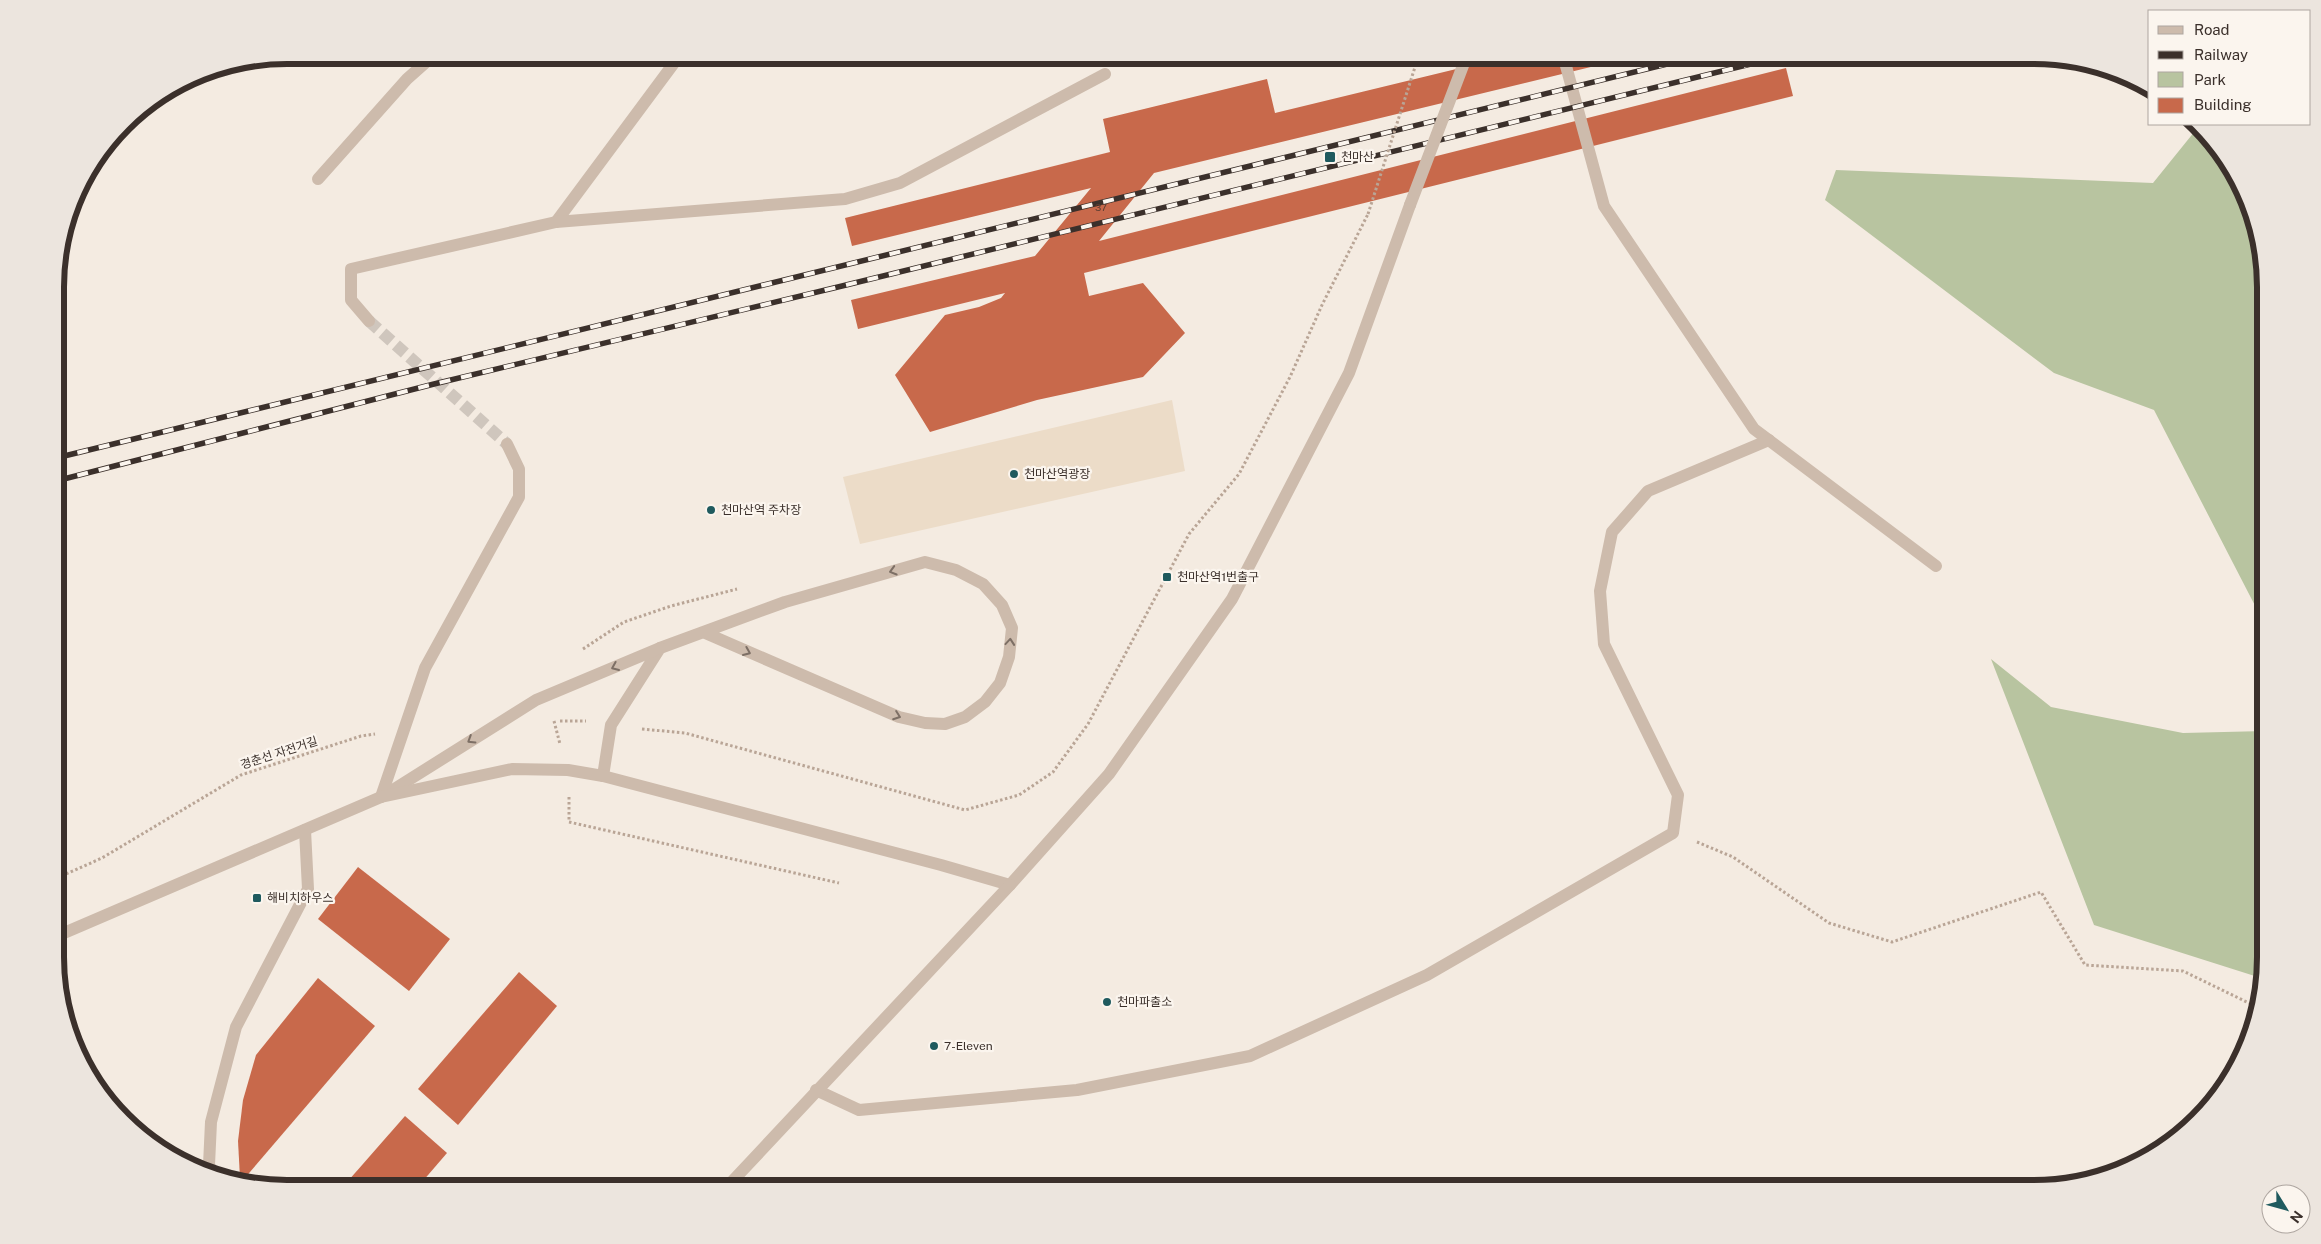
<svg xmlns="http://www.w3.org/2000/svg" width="2321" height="1244" font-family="'Public Sans','Noto Sans KR',sans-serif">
<rect width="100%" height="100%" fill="#f4ebe1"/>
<g fill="#b8c4a0">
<polygon points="2199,126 2227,158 2264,257 2265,625 2154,410 2054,373 1825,200 1836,170 2153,183"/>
<polygon points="1991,659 2051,707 2183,733 2265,731 2266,957 2261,978 2094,925"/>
</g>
<polygon fill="#ecdcc8" points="1172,400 1185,471 860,544 843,477"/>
<g fill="#c8694b">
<polygon points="1514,55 1636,56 1154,173 1099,241 1786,68 1793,96 1084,273 1089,296 1143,283 1185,333 1143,377 1037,400 930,432 895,375 945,315 979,307 1001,298 1005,293 858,329 851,300 1035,256 1091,188 852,246 845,218 1110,152 1103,119 1267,79 1275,113"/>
<polygon points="358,867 450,939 409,991 318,919"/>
<polygon points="519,972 557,1006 458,1125 418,1089"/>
<polygon points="318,978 375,1026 244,1179 240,1178 238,1141 243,1100 256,1055"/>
<polygon points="405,1116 447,1153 416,1189 341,1189"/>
</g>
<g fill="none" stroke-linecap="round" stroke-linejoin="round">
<polyline stroke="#cfc6bd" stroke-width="12" stroke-dasharray="12 6" stroke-linecap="butt" points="369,321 507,444"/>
<g stroke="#b9a596" stroke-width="3" stroke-dasharray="2.5 2.5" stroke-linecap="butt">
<polyline points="1416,64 1418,55"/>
<polyline points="583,649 624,622 671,606 737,589"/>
<polyline points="554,721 560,744"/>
<polyline points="560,721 586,721"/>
<polyline points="642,729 685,733 965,810 1019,795 1053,772 1088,724 1189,534 1239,474 1290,377 1322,305 1368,214"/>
<polyline points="569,797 569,822 839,883"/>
<polyline points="1697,842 1733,857 1829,923 1892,942 2041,892 2085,965 2183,971 2255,1006"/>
<polyline points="57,878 102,858 241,775 361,736 375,734"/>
</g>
<g stroke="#cdbbac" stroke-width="12">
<polyline points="1563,55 1604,206 1754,429 1936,566"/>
<polyline points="318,179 407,79 434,55"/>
<polyline points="556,222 680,55"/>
<polyline points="369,321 351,300 351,269 556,222 845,199 900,183 1105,74"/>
<polyline points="603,776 611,725 660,648 785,602 925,562 956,570 983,584 1002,605 1012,628 1009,657 1000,683 985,702 965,717 945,724 925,723 899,717 703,632"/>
<polyline points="388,793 536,700 660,648"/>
<polyline points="381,797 425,668 519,497 519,469 507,444"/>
<polyline points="57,936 381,797 512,769 568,770 603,776 941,865 1010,885 1109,774 1232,599 1349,373 1410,205"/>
<polyline points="816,1090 859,1110 1077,1090 1250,1056 1427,975 1673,833 1678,795 1604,644 1600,591 1612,532 1648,491 1769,440"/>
<polyline points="212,1171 209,1165 211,1122 236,1027 308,889 305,830"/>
<polyline points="725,1189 1010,885"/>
</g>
<defs>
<g id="rail">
<polyline points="56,458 1704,55"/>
<polyline points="56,481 434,384 842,286 1788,55"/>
</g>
</defs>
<use href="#rail" stroke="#3b302b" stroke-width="5.5"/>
<use href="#rail" stroke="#fbf5ee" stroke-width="4" stroke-dasharray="11" stroke-linecap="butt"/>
<polyline stroke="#b9a596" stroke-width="3" stroke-dasharray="2.5 2.5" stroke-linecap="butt" points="1368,214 1416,64"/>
<polyline stroke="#cdbbac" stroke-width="12" points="1410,205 1467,55"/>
</g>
<defs><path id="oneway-chevron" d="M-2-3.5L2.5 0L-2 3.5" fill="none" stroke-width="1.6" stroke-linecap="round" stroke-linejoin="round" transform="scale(1.25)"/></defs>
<g stroke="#7d6f65">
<use href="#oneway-chevron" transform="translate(893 571) rotate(164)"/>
<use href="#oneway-chevron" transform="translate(1010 642) rotate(-85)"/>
<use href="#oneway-chevron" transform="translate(747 652) rotate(23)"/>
<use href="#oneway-chevron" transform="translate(615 667) rotate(157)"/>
<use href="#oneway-chevron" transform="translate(897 716) rotate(20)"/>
<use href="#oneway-chevron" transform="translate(471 740) rotate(148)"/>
</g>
<g fill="#1f5a5e" stroke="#fbf5ee" stroke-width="2">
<rect x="1324" y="151" width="12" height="12" rx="2.5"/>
<circle cx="1014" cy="474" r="5"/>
<circle cx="711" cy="510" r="5"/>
<rect x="1162" y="572" width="10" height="10" rx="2.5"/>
<rect x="252" y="893" width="10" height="10" rx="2.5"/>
<circle cx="1107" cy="1002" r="5"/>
<circle cx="934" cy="1046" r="5"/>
</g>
<g text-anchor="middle" stroke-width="4.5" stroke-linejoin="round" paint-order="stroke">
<g font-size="10" fill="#5e3e33">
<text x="1101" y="211">37</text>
</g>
<g font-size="12" fill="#3b302b" stroke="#fbf5ee" text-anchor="start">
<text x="1341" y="161">천마산</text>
<text x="1024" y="478">천마산역광장</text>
<text x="721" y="514">천마산역 주차장</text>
<text x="1177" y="581">천마산역1번출구</text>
<text x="267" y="902">해비치하우스</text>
<text x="1117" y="1006">천마파출소</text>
<text x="944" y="1050">7-Eleven</text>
</g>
<g font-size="12" fill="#3b302b" stroke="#fbf5ee">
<text transform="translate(279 753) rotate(-18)" y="4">경춘선 자전거길</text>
</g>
</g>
<path d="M0 0H2321V1244H0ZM287 64H2034A223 223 0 0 1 2257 287V957A223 223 0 0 1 2034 1180H287A223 223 0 0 1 64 957V287A223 223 0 0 1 287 64Z" fill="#ece5de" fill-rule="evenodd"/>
<path fill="none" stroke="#3b302b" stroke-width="6" d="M287 64H2034A223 223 0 0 1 2257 287V957A223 223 0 0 1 2034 1180H287A223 223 0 0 1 64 957V287A223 223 0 0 1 287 64Z"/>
<rect x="2148" y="10" width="162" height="115" fill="#fbf5ee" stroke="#aea6a0"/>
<rect x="2158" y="26" width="25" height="8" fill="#cdbbac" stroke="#aea6a0"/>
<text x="2194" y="35" font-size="15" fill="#3b302b">Road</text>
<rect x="2158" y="51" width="25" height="8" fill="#3b302b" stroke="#aea6a0"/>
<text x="2194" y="60" font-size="15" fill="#3b302b">Railway</text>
<rect x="2158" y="72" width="25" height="15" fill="#b8c4a0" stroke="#aea6a0"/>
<text x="2194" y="85" font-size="15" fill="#3b302b">Park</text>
<rect x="2158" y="98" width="25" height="15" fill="#c8694b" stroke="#aea6a0"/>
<text x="2194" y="110" font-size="15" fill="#3b302b">Building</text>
<g transform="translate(2286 1209) rotate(127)"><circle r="24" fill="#fbf5ee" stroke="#aea6a0"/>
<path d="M0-4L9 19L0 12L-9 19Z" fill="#1f5a5e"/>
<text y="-8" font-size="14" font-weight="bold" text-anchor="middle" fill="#3b302b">N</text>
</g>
</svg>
